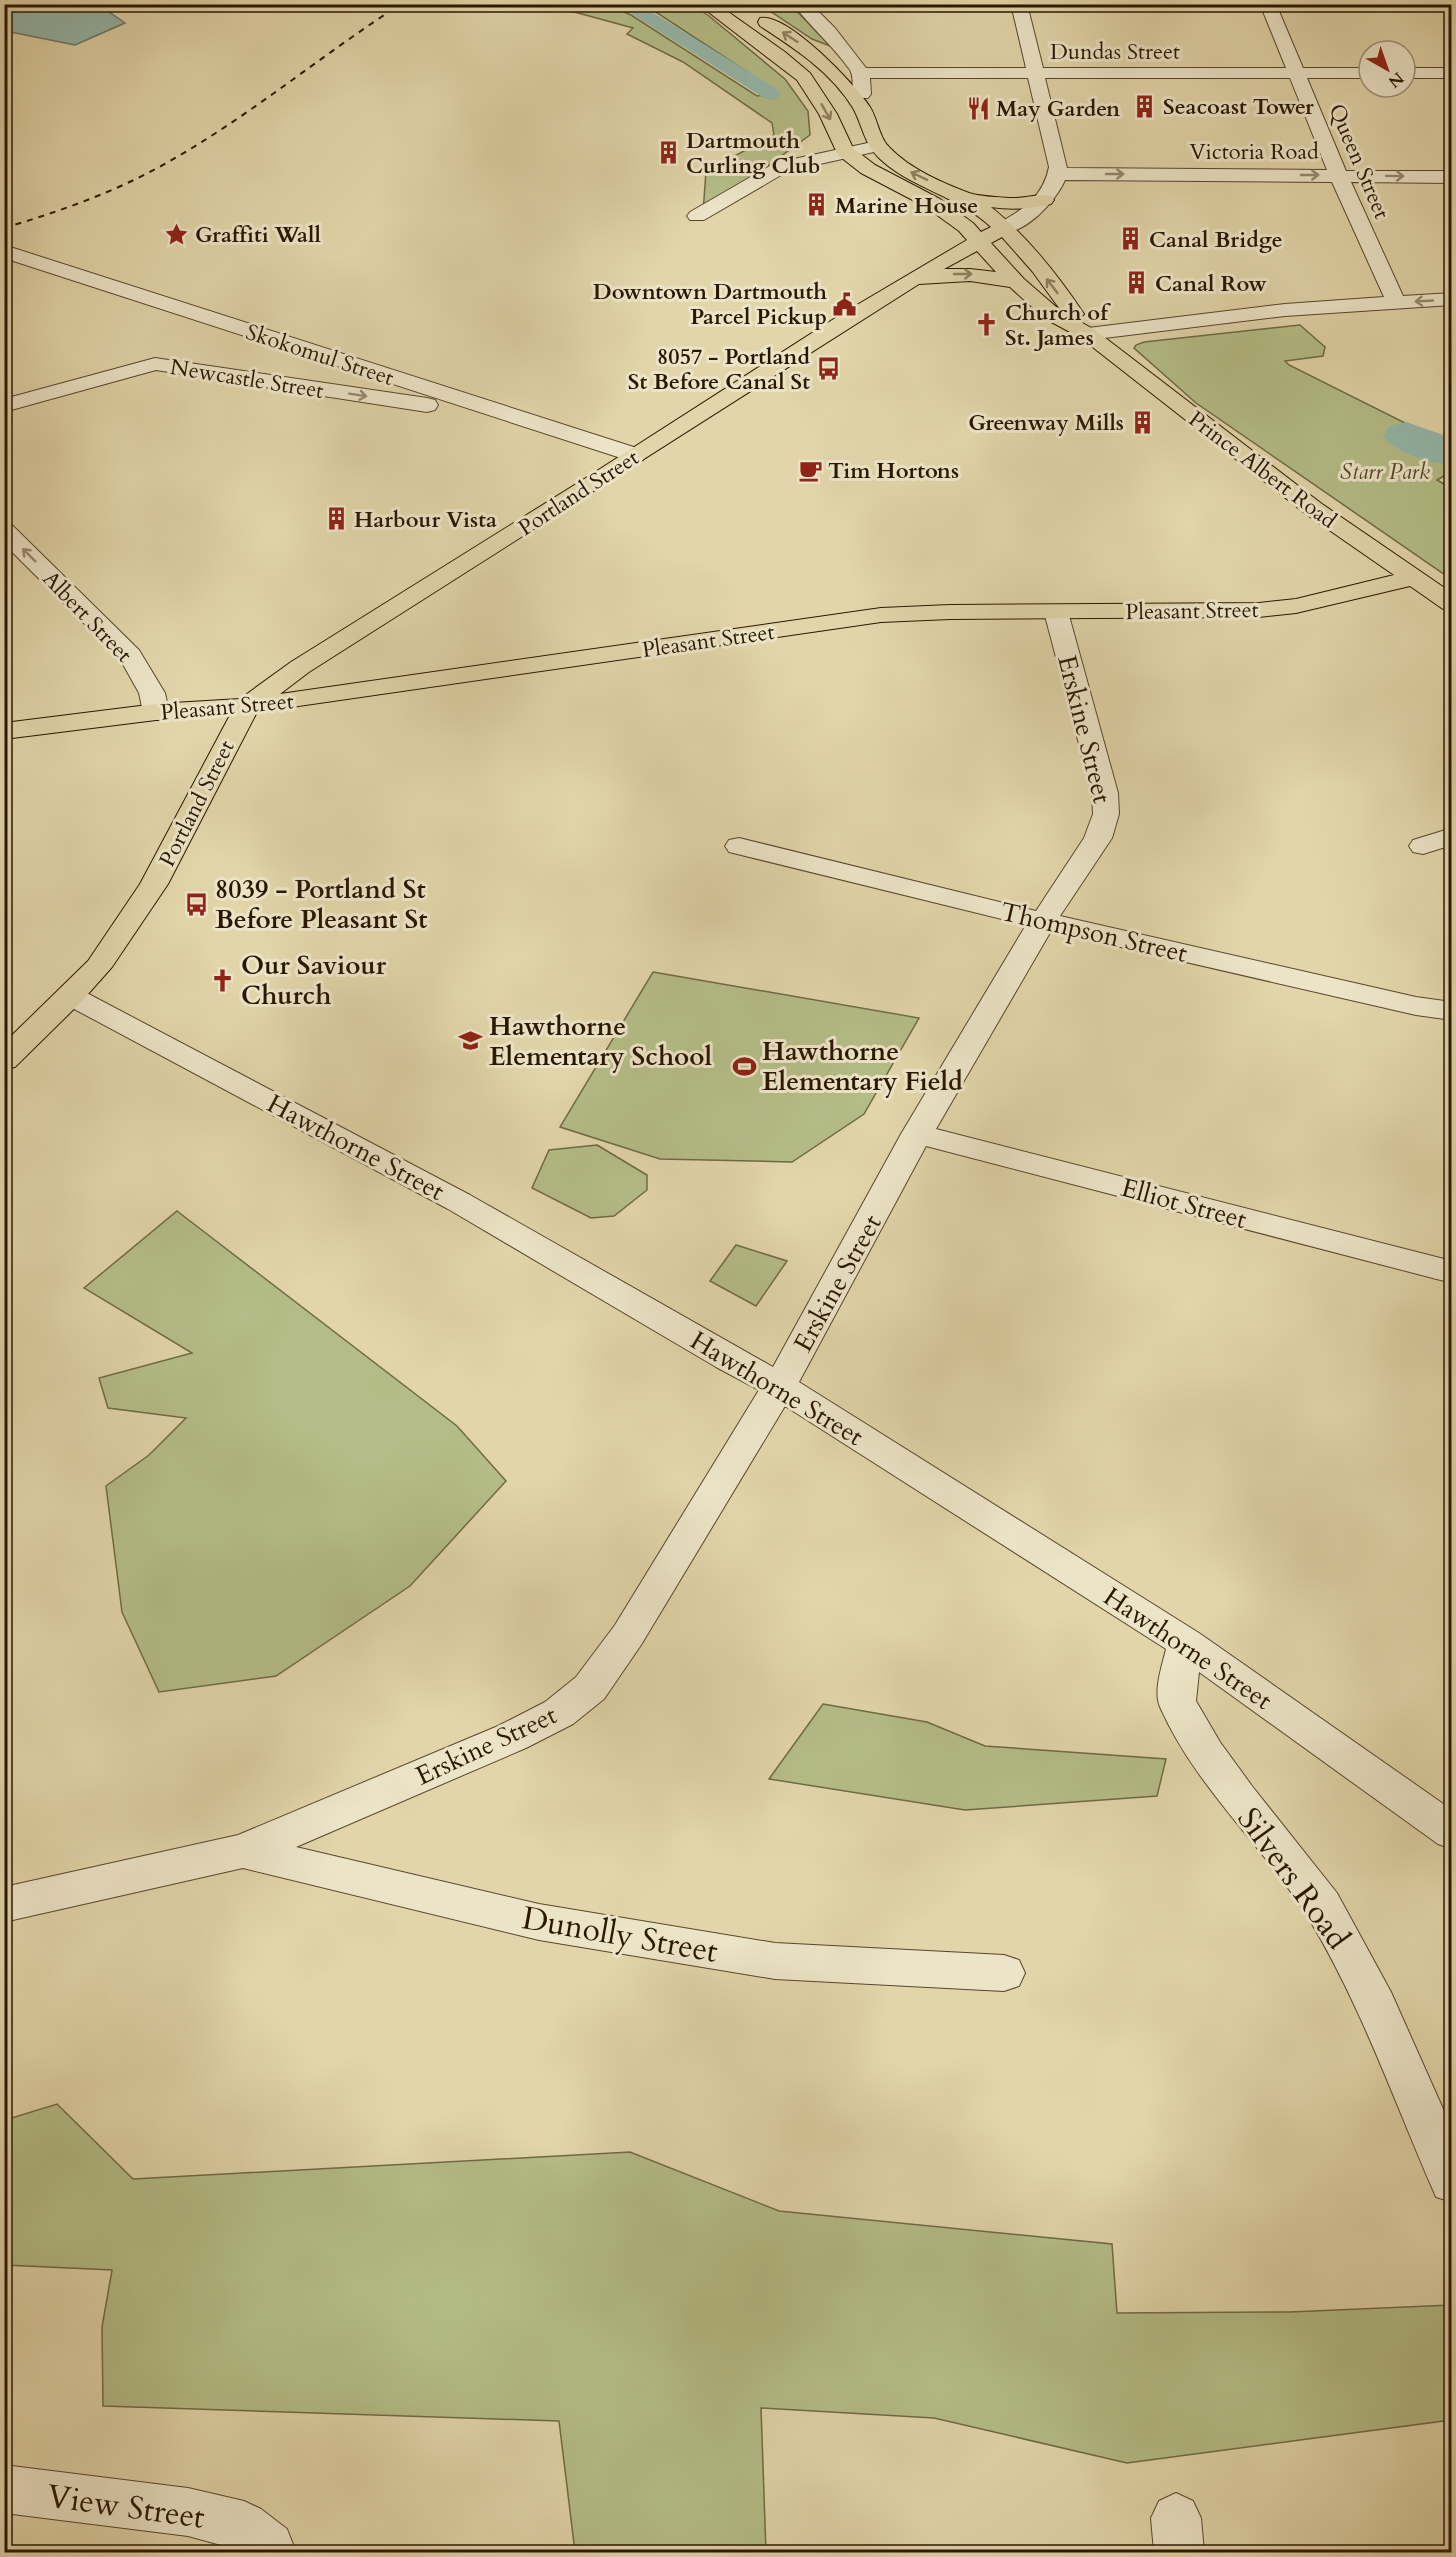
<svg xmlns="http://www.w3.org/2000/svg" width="1456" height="2557" font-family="Cardo,serif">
<rect width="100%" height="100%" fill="#e1d5a9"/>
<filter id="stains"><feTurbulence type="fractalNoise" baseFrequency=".00333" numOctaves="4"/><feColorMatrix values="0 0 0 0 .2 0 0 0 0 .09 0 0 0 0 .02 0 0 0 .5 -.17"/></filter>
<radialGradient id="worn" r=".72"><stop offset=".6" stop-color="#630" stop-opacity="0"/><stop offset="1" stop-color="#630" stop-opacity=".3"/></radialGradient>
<g fill="#b4bd87" stroke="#6f6a44" stroke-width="1.5">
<polygon points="606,4 631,15 757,96 767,95 767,90 746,71 645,5 693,5 709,16 785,79 808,111 810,135 703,213 706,171 774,135 772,123 683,62 627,34 633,28 556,7 539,5 522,11 486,5"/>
<polygon points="761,5 791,5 830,46 812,39"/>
<polygon points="1300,325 1325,347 1323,356 1285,361 1289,365 1451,446 1451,472 1437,480 1451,488 1451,579 1196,403 1134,348 1136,345 1144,342"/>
<polygon points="653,972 919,1018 864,1114 792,1162 660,1159 560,1127"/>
<polygon points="597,1145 647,1175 647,1190 614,1216 591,1218 532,1188 549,1150"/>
<polygon points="177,1211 457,1426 506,1481 410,1586 276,1676 159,1692 122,1612 106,1486 149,1455 186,1418 108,1408 99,1378 192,1353 84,1288"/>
<polygon points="736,1245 787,1261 756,1306 710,1281"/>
<polygon points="823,1704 927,1722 985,1746 1166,1759 1157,1796 965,1810 769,1779"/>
<polygon points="57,2104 133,2179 630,2152 779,2211 1112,2244 1117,2313 1290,2312 1451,2305 1451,2420 1127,2463 934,2418 761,2408 766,2552 575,2552 559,2421 103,2406 102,2327 112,2270 5,2265 5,2120"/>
</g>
<polygon fill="#94b8ab" stroke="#6a7867" stroke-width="1.5" points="4,5 99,5 125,23 75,45 5,31"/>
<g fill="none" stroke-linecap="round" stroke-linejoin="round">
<polygon fill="#94b8ab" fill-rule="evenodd" points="616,4 639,4 778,90 781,94 778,98 771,100 764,98"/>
<path fill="#94b8ab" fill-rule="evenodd" d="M1406,422L1452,438V463C1433,467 1394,451 1383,436L1390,426Z"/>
<defs>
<g id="minor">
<path d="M793,4H811L835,28L866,68H1026L1011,4H1027L1043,68H1286L1260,4H1276L1303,68H1369V78H1307L1346,171H1452V183L1351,182L1403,296L1452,293V305L1285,316L1088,340L1081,338L1078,334L1081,330L1088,328L1285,304L1384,297L1332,182L1065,180C1056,201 1023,238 997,232L994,228L997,224C1023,210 1043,197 1049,167L1028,78H870L871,94L868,98H856C850,89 855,78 850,70C833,46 811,27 793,4ZM1045,78H1290L1327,170L1067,168Z"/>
<rect x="1405" y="68" width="47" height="10"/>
<polygon points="877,141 883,142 886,146 883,150 788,171 704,220 690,220 687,216 690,212 775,163"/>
<polygon points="4,245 643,450 646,455 643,460 635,462 627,460 4,258"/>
<polygon points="155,358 427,398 435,400 438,405 435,410 427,412 156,370 4,412 4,399"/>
<polygon points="4,523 12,525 139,650 165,693 169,712 165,717 156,720 147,717 143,712 139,693 120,659 4,544"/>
<path d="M1056,605L1065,607L1068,612L1118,793L1119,814L1112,838L1060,916L1416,997L1452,1002V1020L1416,1015L1051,931L936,1129L1452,1261V1283L926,1146L799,1382L1199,1633L1452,1810V1849L1438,1844L1199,1672L1196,1701L1220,1742L1252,1786L1337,1893L1391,1992L1452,2129V2202L1436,2197C1395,2104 1362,2007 1309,1919C1263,1845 1196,1788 1160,1707C1153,1691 1162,1666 1166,1649L785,1406L641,1645L604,1699L573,1724L526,1748L296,1847L539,1904L775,1943L1004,1955L1019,1960L1025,1973L1019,1986L1004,1991L775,1979L539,1940L243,1868L4,1922V1887L238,1835L498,1726L545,1702L576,1677L615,1625L759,1390L716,1367L448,1209L61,1002L56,996L61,990L71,987L81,990L470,1195L773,1367L901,1134L1026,925L729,852L725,846L729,840L739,838L1036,911L1084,838L1093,814L1092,793L1044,612L1047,607Z"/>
<polygon points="1452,828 1452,845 1423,854 1413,852 1409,846 1413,840"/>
<polygon points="4,2465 188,2488 244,2501 261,2509 287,2529 296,2552 238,2552 232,2548 188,2536 4,2513"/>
<polygon points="1176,2493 1193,2501 1201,2518 1204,2552 1154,2552 1151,2518 1159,2501"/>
</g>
<path id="major" d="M698,4H717L785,52L810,73L837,114L853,148L875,165L940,199L973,223L981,232L991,227C957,195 909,188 878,157C864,143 862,124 853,108C831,72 794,48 760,26L758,22L760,18C787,12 856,85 870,107C878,120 879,138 890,148C910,169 943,183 969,193C981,197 998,197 1010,198C1024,199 1037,193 1051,196L1054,200L1051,204C1031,209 1011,210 991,207C1028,237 1058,275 1084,314L1077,320L1095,330L1322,504L1452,593V611L1443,609L1410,586L1296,613L1259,617L950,619L881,622L257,712L168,884L112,967L81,1002L15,1067L4,1069V1043L88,961L140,884L230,715L156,720L4,739V723L156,704L240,699L291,662L589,476L840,315L967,240L959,231L926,207L861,173L838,155L819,114L797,80ZM1002,237L1032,271L1062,312L1024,279L991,243ZM977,251L996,272L970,269H944ZM970,281L1010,287L1044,318L1081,338L1306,514L1394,575L1296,599L1259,603L950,605L881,608L280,694L309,672L919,284Z"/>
</defs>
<use href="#minor" stroke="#58462c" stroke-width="2"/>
<use href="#major" stroke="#2a1702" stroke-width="2"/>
<use href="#minor" fill="#ece4c7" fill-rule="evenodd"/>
<use href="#major" fill="#e1d5a9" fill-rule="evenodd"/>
<path stroke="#2a1702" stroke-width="2" stroke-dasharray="6 6" stroke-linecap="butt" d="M4,228C61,211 118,191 170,161C251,115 323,54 401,4"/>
</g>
<defs><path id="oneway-shaft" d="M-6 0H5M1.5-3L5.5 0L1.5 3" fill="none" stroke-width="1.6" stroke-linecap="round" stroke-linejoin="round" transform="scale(1.5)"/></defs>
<g stroke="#8f805e">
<use href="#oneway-shaft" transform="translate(790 37) rotate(-147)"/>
<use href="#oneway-shaft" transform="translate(826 112) rotate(60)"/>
<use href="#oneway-shaft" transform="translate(919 176) rotate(-154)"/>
<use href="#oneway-shaft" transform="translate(963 274)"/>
<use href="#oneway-shaft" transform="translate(1052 286) rotate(-128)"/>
</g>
<g stroke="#95886e">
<use href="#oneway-shaft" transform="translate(1115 174)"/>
<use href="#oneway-shaft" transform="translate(1310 175)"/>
<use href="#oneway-shaft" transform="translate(1395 176) rotate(1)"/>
<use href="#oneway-shaft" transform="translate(1424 301) rotate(177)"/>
<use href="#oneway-shaft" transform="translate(358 395) rotate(9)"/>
<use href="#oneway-shaft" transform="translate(29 555) rotate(-135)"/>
</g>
<defs>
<symbol id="building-bare" viewBox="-9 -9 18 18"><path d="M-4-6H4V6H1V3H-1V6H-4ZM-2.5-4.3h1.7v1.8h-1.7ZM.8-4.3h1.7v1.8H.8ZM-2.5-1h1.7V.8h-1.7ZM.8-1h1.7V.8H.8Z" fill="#8f2418" stroke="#ece4c7" stroke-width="2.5" paint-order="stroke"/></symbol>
<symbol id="restaurant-bare" viewBox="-9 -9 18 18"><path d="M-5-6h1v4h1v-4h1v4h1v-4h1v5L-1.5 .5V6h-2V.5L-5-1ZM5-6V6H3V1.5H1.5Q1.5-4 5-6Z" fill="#8f2418" stroke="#ece4c7" stroke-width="2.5" paint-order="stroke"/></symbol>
<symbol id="sight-bare" viewBox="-9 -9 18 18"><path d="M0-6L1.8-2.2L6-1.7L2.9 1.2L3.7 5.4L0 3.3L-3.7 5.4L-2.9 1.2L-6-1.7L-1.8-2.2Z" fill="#8f2418" stroke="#ece4c7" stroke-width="2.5" paint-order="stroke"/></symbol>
<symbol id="civic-bare" viewBox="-9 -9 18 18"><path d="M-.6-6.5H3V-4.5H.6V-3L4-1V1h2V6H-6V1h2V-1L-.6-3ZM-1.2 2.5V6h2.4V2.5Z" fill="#8f2418" stroke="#ece4c7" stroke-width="2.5" paint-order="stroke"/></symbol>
<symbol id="church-bare" viewBox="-9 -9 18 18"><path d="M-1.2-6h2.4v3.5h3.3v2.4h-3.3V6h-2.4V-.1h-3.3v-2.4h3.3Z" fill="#8f2418" stroke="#ece4c7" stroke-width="2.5" paint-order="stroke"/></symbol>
<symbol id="bus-bare" viewBox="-9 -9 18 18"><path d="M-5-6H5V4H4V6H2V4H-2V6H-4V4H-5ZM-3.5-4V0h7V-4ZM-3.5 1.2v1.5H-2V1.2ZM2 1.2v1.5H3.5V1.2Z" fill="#8f2418" stroke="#ece4c7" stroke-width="2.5" paint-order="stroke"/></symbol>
<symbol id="cafe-bare" viewBox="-9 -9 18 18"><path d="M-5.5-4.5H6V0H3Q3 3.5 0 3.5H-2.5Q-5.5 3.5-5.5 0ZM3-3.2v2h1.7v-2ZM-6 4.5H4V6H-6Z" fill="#8f2418" stroke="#ece4c7" stroke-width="2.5" paint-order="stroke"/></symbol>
<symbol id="school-bare" viewBox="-9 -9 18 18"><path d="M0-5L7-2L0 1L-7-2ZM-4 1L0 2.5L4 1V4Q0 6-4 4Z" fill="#8f2418" stroke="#ece4c7" stroke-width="2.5" paint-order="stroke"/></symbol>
<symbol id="stadium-bare" viewBox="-9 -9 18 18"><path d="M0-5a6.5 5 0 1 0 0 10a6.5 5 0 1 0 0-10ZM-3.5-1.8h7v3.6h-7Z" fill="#8f2418" stroke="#ece4c7" stroke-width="2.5" paint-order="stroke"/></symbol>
</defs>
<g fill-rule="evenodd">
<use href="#building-bare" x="1128" y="90" width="33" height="33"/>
<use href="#restaurant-bare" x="962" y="92" width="33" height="33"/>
<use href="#building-bare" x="652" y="136" width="33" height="33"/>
<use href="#building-bare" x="800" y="188" width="33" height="33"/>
<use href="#sight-bare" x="160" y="218" width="33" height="33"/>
<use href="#building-bare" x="1114" y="222" width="33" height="33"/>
<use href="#building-bare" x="1120" y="266" width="33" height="33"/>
<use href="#civic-bare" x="828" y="288" width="33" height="33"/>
<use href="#church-bare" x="970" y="308" width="33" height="33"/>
<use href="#bus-bare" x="812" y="352" width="33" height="33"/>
<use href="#building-bare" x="1126" y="406" width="33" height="33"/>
<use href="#cafe-bare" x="794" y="454" width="33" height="33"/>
<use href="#building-bare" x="320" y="502" width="33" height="33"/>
<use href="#bus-bare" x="180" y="888" width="33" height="33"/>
<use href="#church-bare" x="206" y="964" width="33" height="33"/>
<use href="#school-bare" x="454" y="1024" width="33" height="33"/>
<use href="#stadium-bare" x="728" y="1050" width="33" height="33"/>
</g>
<g text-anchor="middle" stroke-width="6" stroke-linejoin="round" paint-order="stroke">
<g font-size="22" fill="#2a1702" stroke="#ece4c7">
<text x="1115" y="59">Dundas Street</text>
<text x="1254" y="159">Victoria Road</text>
<text transform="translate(1360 161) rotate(67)" y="8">Queen Street</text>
<text transform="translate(320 354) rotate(18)" y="8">Skokomul Street</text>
<text transform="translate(247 378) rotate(9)" y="8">Newcastle Street</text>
<text transform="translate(1263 469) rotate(37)" y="8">Prince Albert Road</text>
<text transform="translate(578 492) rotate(-33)" y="8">Portland Street</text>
<text transform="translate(1192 610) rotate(-1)" y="8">Pleasant Street</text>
<text transform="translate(88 616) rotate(46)" y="8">Albert Street</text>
<text transform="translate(708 640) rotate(-8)" y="8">Pleasant Street</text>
<text transform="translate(227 706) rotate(-5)" y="8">Pleasant Street</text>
<text transform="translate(196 803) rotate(-63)" y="8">Portland Street</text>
</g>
<g font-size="22" font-weight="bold" fill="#2a1702" stroke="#ece4c7" text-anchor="start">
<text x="1163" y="114">Seacoast Tower</text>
<text x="996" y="116">May Garden</text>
<text x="686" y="148">Dartmouth<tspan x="686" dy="25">Curling Club</tspan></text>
<text x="835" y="213">Marine House</text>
<text x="195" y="242">Graffiti Wall</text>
<text x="1149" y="247">Canal Bridge</text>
<text x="1155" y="291">Canal Row</text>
<text x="827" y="299" text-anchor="end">Downtown Dartmouth<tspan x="827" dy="25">Parcel Pickup</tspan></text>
<text x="1005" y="320">Church of<tspan x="1005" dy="25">St. James</tspan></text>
<text x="810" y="364" text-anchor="end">8057 - Portland<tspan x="810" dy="25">St Before Canal St</tspan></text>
<text x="1124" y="430" text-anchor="end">Greenway Mills</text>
<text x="828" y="478">Tim Hortons</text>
<text x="354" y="527">Harbour Vista</text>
</g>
<g font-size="22" font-style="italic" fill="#53492a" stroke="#ece4c7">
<text x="1385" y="479">Starr Park</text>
</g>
<g font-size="26" fill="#2a1702" stroke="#ece4c7">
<text transform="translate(1085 729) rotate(76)" y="9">Erskine Street</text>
<text transform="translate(1094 932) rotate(13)" y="9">Thompson Street</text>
<text transform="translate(356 1147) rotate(28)" y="9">Hawthorne Street</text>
<text transform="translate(1184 1203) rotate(15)" y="9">Elliot Street</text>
<text transform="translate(837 1283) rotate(-61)" y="9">Erskine Street</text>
<text transform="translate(777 1388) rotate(31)" y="9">Hawthorne Street</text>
<text transform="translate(1188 1648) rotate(34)" y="9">Hawthorne Street</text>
<text transform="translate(486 1745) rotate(-25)" y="9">Erskine Street</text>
</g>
<g font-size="26" font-weight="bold" fill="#2a1702" stroke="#ece4c7" text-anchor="start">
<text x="215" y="898">8039 - Portland St<tspan x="215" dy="30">Before Pleasant St</tspan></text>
<text x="241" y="974">Our Saviour<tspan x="241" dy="30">Church</tspan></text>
<text x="489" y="1035">Hawthorne<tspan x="489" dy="30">Elementary School</tspan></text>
<text x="762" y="1060">Hawthorne<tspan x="762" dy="30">Elementary Field</tspan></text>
</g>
<g font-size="32" fill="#2a1702" stroke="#ece4c7">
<text transform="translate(1294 1878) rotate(54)" y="11">Silvers Road</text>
<text transform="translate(620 1934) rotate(10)" y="11">Dunolly Street</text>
<text transform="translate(126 2506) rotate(8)" y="11">View Street</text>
</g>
</g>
<rect width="1456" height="2557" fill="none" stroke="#e1d5a9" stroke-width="24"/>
<rect x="6" y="6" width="1444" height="2545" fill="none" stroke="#2a1702" stroke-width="3"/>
<rect x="12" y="12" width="1432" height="2533" fill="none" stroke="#2a1702" stroke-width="1.5"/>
<g transform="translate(1387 69) rotate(140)"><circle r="28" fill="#ece4c7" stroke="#9e9278" stroke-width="1.5"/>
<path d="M0-4.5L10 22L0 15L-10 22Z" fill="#8f2418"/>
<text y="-9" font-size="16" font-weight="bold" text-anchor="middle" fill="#2a1702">N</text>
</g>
<rect width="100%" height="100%" filter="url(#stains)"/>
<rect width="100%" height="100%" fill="url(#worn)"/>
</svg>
